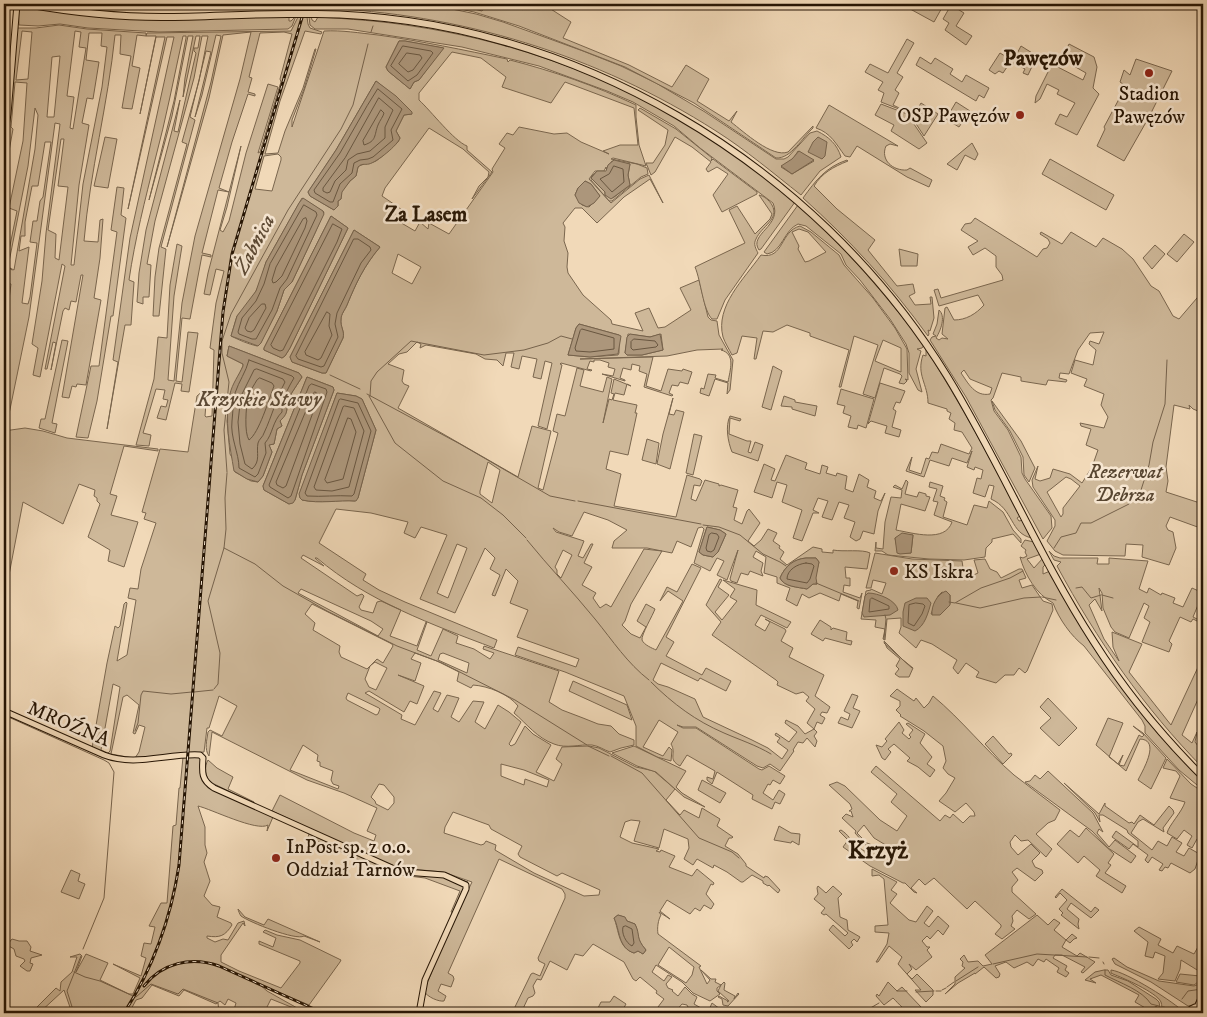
<svg xmlns="http://www.w3.org/2000/svg" width="1207" height="1017" font-family="'IM FELL DW Pica',serif">
<rect width="100%" height="100%" fill="#f1d9b8"/>
<filter id="stains"><feTurbulence type="fractalNoise" baseFrequency=".004" numOctaves="4"/><feColorMatrix values="0 0 0 0 .2 0 0 0 0 .09 0 0 0 0 .02 0 0 0 .5 -.17"/></filter>
<radialGradient id="worn" r=".72"><stop offset=".6" stop-color="#630" stop-opacity="0"/><stop offset="1" stop-color="#630" stop-opacity=".3"/></radialGradient>
<g fill="#ceb899" stroke="#7a664e" fill-rule="evenodd">
<path d="M319,4H428L476,14L503,22L583,51L621,66L656,83L705,112L776,159H784L788,157L810,133L817,131C829,137 837,144 841,157L820,171L801,195C773,173 746,150 716,131C597,55 460,13 319,8ZM798,151L814,161L792,174L781,167L793,159Z"/>
<path d="M437,4H455L482,11L486,4H516L523,10L527,4H543L571,22L563,38L629,65L672,87L686,65L709,79L697,101L729,121L737,111L731,122C744,132 772,158 788,152L813,126V128C803,137 791,159 776,158L694,103L625,67L519,26L474,12Z"/>
<polygon points="901,4 920,4 930,10 934,4 944,4 934,22"/>
<polygon points="18,5 22,9 23,6 62,12 289,16 289,21 291,21 296,16 292,26 288,29 159,32 88,28 60,24 38,26 19,25"/>
<polygon points="951,5 964,13 956,26 972,36 966,45 945,30 949,23 943,19"/>
<path d="M311,16L312,20L315,22L318,17C350,19 381,21 412,26C500,39 587,68 665,111C712,137 754,169 795,202L761,249L759,250C748,234 783,226 773,203L700,148L674,126L633,102L607,91L539,66L462,47L348,29H315L310,25L309,17Z"/>
<path d="M298,17H307L308,24L310,28L322,32L321,34L305,31L280,101L265,154L278,153L285,131L303,88L315,49H316L304,89L292,120V127L324,31C342,30 359,33 378,35C421,41 464,50 507,59L508,62L510,60C553,71 596,86 636,105V117L639,145L646,166L613,158L611,159L637,164L647,168L648,174L641,177L612,201H609L591,180V177L597,171L591,178L605,192V195L613,198L630,185L628,175L630,164L612,161L606,169V167L604,171H595L589,179L611,203L640,179L649,175L663,203L650,179L624,197L597,223L582,208H575L563,223L565,227L564,241L568,253L567,267L568,273L583,295L611,320L612,324L643,331L635,313L649,308L658,328L665,327L691,310L680,288L699,280L708,317L711,320L717,321L719,335L733,360L730,390L727,394L728,383L715,379L709,396L700,393L701,388L704,389L708,374L716,375L715,378L728,382C730,370 736,354 721,350L723,349L697,350L667,356L580,359L653,357L646,386L661,391L668,369L682,371L683,369L692,372L688,384L680,382L678,386L672,385L669,393L673,395L672,396L644,387L647,374L639,371L640,366L632,364L631,370L623,368L620,378L625,380V381L602,374L613,376L615,369L608,367L609,363L600,360H594V362L590,361L587,369L592,370L591,371L561,363L560,364L562,365L547,429L538,426L552,363L545,361L541,379L533,377L537,359L522,356L519,369L511,367L514,353H506L503,366L497,360L485,359L476,354L426,345L420,348L421,344L417,342L407,352L399,354L388,364L404,370L402,381L404,384L409,386L398,408L518,477L532,426L551,431L538,488L543,490L558,433L553,431L557,414L565,416L577,368L584,370L580,386L603,392L607,377L612,379L603,423L609,399L612,400L614,394L611,393L614,379L631,386L627,384L624,395L615,393L613,400L637,405L635,413H637L628,455L610,451L606,469L621,474L614,506L676,517L687,475L700,479L702,481L700,486L694,485L691,499L696,501L705,480L719,484V486L721,485L738,490L733,507L737,508L734,520L742,524L747,511L749,509L760,523L748,541L754,546L761,540L768,529L777,533L773,541L780,546L779,548L784,552L780,559L787,565L813,547L822,549V552L833,553V550C843,552 863,549 870,553L867,569L845,567L846,578H850V586L844,585L843,592L860,598L862,593L859,609L857,608L858,601L841,594L839,601L820,593L809,598L802,594L797,606L786,600L790,588L777,583V577L764,573L766,557L756,551L753,557L763,563L761,571L763,576L750,571L748,575L741,573L737,583L731,581L730,579L738,550L727,580L717,575L724,561L717,558L710,571L694,563L704,529L702,527L698,528L691,547L677,541L672,553L647,548H612L614,541L627,530L608,520L584,512L572,536L559,532L553,528L556,532L584,541L578,556L583,558L591,544H593L584,563L592,567L582,585L596,593L593,598L600,608L606,604L611,607L644,549L662,551L631,604L625,621L622,625L631,634L640,638L646,627L637,621L646,604L655,609C653,615 641,635 642,640C644,645 652,648 656,650L683,601L668,591L660,601L667,587L677,592L692,564L701,568L666,637L674,642L666,656L702,675L706,668L731,681L726,691L700,678L698,681L661,663L653,680L658,684L668,687L695,699L703,717L752,740L768,748L782,759L788,750L777,742L780,738L775,735L776,733L789,742L797,732L785,723L786,720L798,726L805,734L814,729L807,723L815,709L806,701L809,697L803,692L796,694L777,685L778,682L776,680L712,635L721,622L706,605L720,579L722,580L718,587L729,595L715,612L722,620L737,601L730,597L735,589L723,580L757,590L756,605L791,622L787,628L761,615L755,625L765,631L770,622L765,619L785,629L786,631L781,641L793,648L789,657L824,675L815,696L830,707L827,713L822,712L820,715L825,718L822,724L817,722L814,729L817,732L814,736L817,741L815,747L807,738L803,743L798,742L793,750L794,751L780,771L770,764L763,768L757,766L696,727H683L677,725L683,728H696L759,769L762,770L769,766L785,776L780,784L773,780L770,785L768,784L763,793L773,800L779,790L785,794L780,804L775,802L772,809L752,799L753,795L717,772L712,784L707,780V777L713,779L715,771L687,755L680,766C667,759 677,754 671,744L678,732L659,720L643,747L663,756L669,747L672,750L671,761L657,757L636,746V726L624,696L565,672L515,655L518,647L576,667L579,659L517,637L528,610L510,603L518,581L506,569L495,596L492,595L500,575L490,569L495,558L485,548L455,613L420,599L447,535L421,527L415,538L404,533L408,522L371,513L336,509L319,543L366,574L363,580L379,590L405,602L497,640L494,648C433,625 367,601 317,558H315L324,566L303,555L301,558L357,596L362,594L364,596L359,607L361,610L373,613L377,602L381,601L401,610L390,636L417,646L426,622H427L417,650L431,656L443,629L458,636L456,643L474,649L490,659L494,653L483,649L484,646L559,671L549,702L562,710L583,718L598,724L611,726L619,734L634,740V745L621,748L610,752C604,750 599,746 592,745C580,744 566,749 554,744C537,738 527,724 514,713L518,706C509,694 488,686 473,685L471,688L457,681L459,672L437,661L415,653L411,659L421,663L415,681L398,675L424,686L417,704L410,701L404,712L369,691L365,693L402,715L401,719L415,725L434,691L441,693L433,709L438,712L447,695L459,698L451,717L459,722L473,701L484,702L475,722L485,729L498,705L509,712L521,722L509,744L511,746L515,744L525,726L533,734L551,745L536,772L554,781L562,764L556,759L562,747L589,746L599,748L636,767L654,771L675,789L666,800L680,815L684,810L699,818L702,808L720,819L717,826L733,837L732,838H729L725,846L738,854L746,864V866L764,878L765,876L768,877L780,890L778,893L769,885L768,886L763,883V881L752,875L743,882H741L727,872L714,865L713,868L697,859L693,865L684,859L689,848L688,839L664,829L659,848L634,841L640,821L631,820L625,822L620,837L632,843L659,849L656,851L660,852L661,850L675,856L669,867L692,876L697,869L714,883L713,885L711,884L706,894L714,904L711,909L704,905L700,911L695,908L690,914L667,900L660,911L670,919L659,912L661,915C658,920 657,928 658,934L701,966L699,967L707,984L710,980L701,970L711,979H716L715,982L721,985L724,982L725,983L724,990L735,996L734,999L738,993L739,994L728,1006L723,1005L722,999L718,997L719,996L728,1001L727,1002L729,1001L718,991L721,985L717,988V991L720,994L710,1001L693,993L682,982L656,965L652,972L664,981L668,975L672,977L666,984L668,988L673,990L672,991L678,996L685,987L692,994L697,997L694,1004L708,1012L712,1003L720,1009L724,1008L715,1013H691L687,1005L682,1004L674,1013H666L658,1007L664,999L656,993L657,991L640,977L636,981L633,979L624,962L593,944L583,956L575,954L567,970L550,961L541,980L537,979L533,986L535,993L533,996L528,998L521,1013H512L531,974L533,973L540,976L545,964L539,961L538,958L565,898V894L562,889L499,859L448,973L453,976L454,979L451,987L441,984L438,991L446,996L444,1001C439,1002 427,997 424,991L439,954L435,962L436,958L472,882L443,872L400,868L374,858L403,870L442,873L468,882L466,883L441,874L398,869L269,812L341,843L272,811L280,795L354,833L374,841L376,835L367,831L377,808L344,793L307,780L212,732L209,756C204,749 207,740 208,732L210,730L222,736L237,706L219,696L209,728H207L204,752L135,758L139,752L145,727L139,725L135,734L133,733L139,705L127,695L123,697L111,754L133,758L117,757L92,748L107,663L115,626L118,628L120,626L124,604L126,602L127,603L117,661L127,655L136,600L128,598L130,588L138,589L141,569L156,523L144,519L146,513L142,512L160,449L188,452L197,396L204,390L207,391L205,416L206,417L212,416L214,350L210,348L216,303L224,271L216,269L210,295L204,294L208,273L241,146L227,207L220,230L223,232L229,221L246,153L268,84L278,87L258,153L260,152L279,88L281,82L280,79L292,34L284,32L260,33L249,77L252,78L248,92L255,94V96L248,94L232,142L219,188L229,192L218,190L202,253L211,255V257L202,255L190,319L182,318L176,381L182,382L188,332L198,333L189,392L181,391L182,384L175,383L166,420L157,418L161,406L166,407L168,400L163,399L165,390L156,389L143,433L151,435L149,446L136,445L154,379L158,337L167,338L170,285L177,244L182,246L174,296L168,380L174,381L182,303L195,236L240,79L251,32L223,35L209,98L167,247L211,82L221,36L216,35L202,95L195,117L211,52L206,51L190,117L195,120L161,247L166,249L159,316H153L155,277L159,248L187,144L182,142L199,81L208,36H202L194,78L155,221L147,264L151,265L149,297H143V304L137,302L139,273L146,230L180,100L174,131L178,132L196,53L194,51V48H198L200,36H196L183,97L185,78L193,36H188L172,116L149,200L174,101L186,38V36H183C174,77 166,119 155,160C145,200 135,239 129,280L134,282L131,325H125L107,429L118,362L113,360L130,238L174,37H167L128,209L165,37H156L140,114L156,36H146L147,33L291,31ZM399,41H405L443,48L419,80L414,82L410,89L388,71L386,67ZM452,52L481,58L506,77L502,87L551,103L565,82L634,108L638,145H620L603,151L609,154L581,142L567,133L554,134L519,127L513,135L507,133L499,144L505,148L492,169L493,172L449,234L429,223L428,229L420,222L415,231L398,221L401,213V209L382,196L385,188L429,128L463,149L489,172L488,177L479,186L472,199L492,172L467,150V146C454,141 431,111 419,100V93ZM376,81L402,102L412,114L404,115L396,131L400,138L398,142C390,148 384,156 376,161C370,164 363,163 358,167L356,176L350,181L341,192V199L338,201V206L334,210L310,196L308,192L336,150ZM278,154L281,157V160L272,191L255,189L264,156ZM585,181L591,184L600,196L589,207L582,205L575,195L578,188ZM302,198L324,212L315,233L292,282L284,290L277,311L260,344L257,346C248,344 239,340 231,336L237,316L252,299L260,283L266,262ZM331,216L348,228L290,348L285,356L282,358L264,350V348ZM354,230L380,247C364,266 356,283 347,305C345,310 341,314 341,319C340,327 345,332 343,338L326,373H322L292,362L290,357ZM398,254L421,267L412,284L392,273ZM579,324L619,335V353L618,355L590,357L568,355L576,328ZM628,334L650,337L661,334L663,350L642,355H627L625,353ZM229,346L299,373L302,377L291,394L290,402L287,406C287,414 285,415 280,421L282,426L277,429L274,444L269,445L272,452L263,476L258,482L251,481L235,472L234,461L230,454L227,421L230,394L243,366V364L227,356ZM307,377L333,387L334,390L302,475L295,500L289,504L264,490L263,486ZM337,393L356,396L362,399L376,430L358,498L355,501C338,499 320,504 302,500L300,498V494ZM488,462L500,470L492,503L480,494V491ZM707,527L720,530L726,534L718,552L713,557L703,555L699,552ZM457,544L467,548L448,598L437,593ZM563,550L572,555L561,578L557,574V570L555,567ZM806,558H816L819,562L815,578L817,584H813L807,589C798,587 784,587 780,578C785,566 794,559 806,558ZM301,589L371,621L383,629L378,636L298,593ZM312,604L392,644L393,646L383,663L377,659L367,669L341,657L339,652L340,646L313,630L315,623L305,614ZM443,653L469,663L467,673L438,660L440,654ZM375,662L387,668L376,690L369,687L365,679L370,666ZM113,684L120,687L110,751L108,753L101,750ZM348,693L379,708L380,709L378,714L376,715L347,700L346,698ZM303,745L318,755L317,761L320,762V766L333,771L331,780L333,784L339,786L338,789L290,770ZM501,764L524,770L549,780L547,787L525,779L524,785L501,776ZM379,784L384,785L394,797V803L388,810L376,804L375,801L371,797ZM453,812L489,825L491,829L522,846L518,854L520,857L557,876L562,873L600,890L599,895L584,896L534,873L495,850L496,845L486,841L484,844L481,845L444,833L445,827ZM618,915L624,917L627,921L635,924C640,936 635,938 646,950L643,954L638,951L634,953C618,948 619,930 614,918ZM669,947L694,967L692,975L686,983L658,965Z"/>
<path d="M59,25L87,29L146,33V36L137,35L132,66L140,68L132,109L122,108L131,56L120,54L121,35H115C108,104 90,171 84,241L98,242L100,220L103,219L100,258L94,298L101,300L86,385L77,384L76,387L72,386L69,398L62,397L83,275H81L76,302L71,301L69,310L65,308L63,311L51,370L56,343L53,342L47,369H45L65,266L62,264L40,377L33,375L38,348L32,344L42,281L46,233L60,124L55,123L29,317L8,419V428H4V394L6,382H4V339L11,284L5,283L4,291V263L6,265L17,211L9,208L23,141L27,83L15,82L11,127L13,129L4,179C4,128 12,78 17,28H36ZM22,31L32,32L28,79L16,80ZM75,31L81,32L79,47L86,48L73,129L70,128L74,97L67,96ZM89,33H102L101,46L107,47L102,87L83,184L74,265H71L79,185L89,125L82,123L87,98L93,99L99,62L86,60ZM60,56L54,117H47L52,57ZM35,108L38,115L35,149L14,270L8,267L28,166ZM61,139H64L58,186L68,187L59,260L55,258L56,234L48,230ZM45,142H51L43,197L40,201L37,221H33L30,242L37,243L30,297L28,304L22,303L29,247L19,251L21,236H25V222L32,186H38Z"/>
<polygon points="907,39 914,43 897,73 903,77 895,90 899,93 893,105 920,118 921,113 917,110 921,103 938,114 924,136 909,113 881,102 884,93 878,90 883,82 865,72 870,64 888,73"/>
<polygon points="1069,44 1094,57 1097,67 1093,88 1099,94 1077,135 1055,124 1060,114 1067,117 1075,103 1057,94 1059,90 1047,84 1040,99 1035,103 1036,96 1050,68 1048,62 1083,80 1086,73 1072,65 1073,63 1062,59"/>
<polygon points="1021,46 1037,56 1028,75 1023,73 1025,69 1014,63 1011,67 1012,63 1005,60 1003,62 1007,67 1003,73 999,71 995,74 989,70 1000,53 1013,61"/>
<polygon points="920,57 931,64 935,58 953,69 950,74 962,82 966,75 989,88 984,98 979,95 976,101 916,65"/>
<polygon points="1136,59 1172,71 1149,117 1124,161 1097,146 1105,129 1104,127 1126,86 1120,82 1124,70 1130,75"/>
<polygon points="956,102 970,111 959,127 946,119"/>
<polygon points="881,104 907,114 927,143 919,149 891,131 894,125 875,115"/>
<path d="M829,105L898,146L890,144L886,146C880,160 893,171 907,170L910,168L932,180L929,187L907,177L857,146L850,157L845,156C836,144 831,133 816,128Z"/>
<polygon points="640,108 676,129 712,158 711,161 713,159 757,192 757,194 722,212 713,195 728,174 717,167 708,172 706,169 711,162 692,147 675,137 655,172 651,175 646,163 653,163 665,145 668,130 638,110"/>
<polygon points="105,137 117,139 108,188 94,186"/>
<polygon points="972,143 978,154 975,160 965,155 957,170 947,164"/>
<polygon points="1050,159 1114,195 1106,210 1042,174"/>
<path d="M847,160L848,161C833,167 822,173 814,186L837,209L875,240L868,250L897,286L913,284L915,293L909,296L915,305L931,304L930,297H932L934,318L930,331L928,330L929,334L928,336C891,285 850,240 803,198C816,180 826,167 847,160Z"/>
<polygon points="117,187 124,188 121,215 126,218 113,316 111,316 97,401 88,438 76,437 91,366 99,366 117,232 111,230"/>
<path d="M759,195C764,196 769,200 772,205C780,219 761,227 756,239C753,244 756,249 758,253L725,300L717,319H712C703,310 701,281 695,267L745,243L729,210L737,206L755,234L770,219L772,214Z"/>
<path d="M798,205C845,247 886,295 924,345L922,348L917,349L921,351L916,369L922,392L918,390L909,373V353L906,344L890,319L860,280L846,265L841,254L806,226L798,224C784,230 782,252 767,254L764,252Z"/>
<path d="M975,218L1037,257L1043,249L1047,248L1050,243L1048,239L1040,234L1041,232L1062,244L1071,232L1096,247L1103,238L1122,249L1133,259L1151,286L1159,291L1173,316L1179,319L1203,291V413L1193,409L1189,405L1190,409L1174,405L1166,467L1168,481L1166,492L1203,504V529L1170,517L1166,526L1168,530L1173,532L1176,548L1169,565L1142,557L1143,545L1126,544L1125,556L1063,555L1055,551L1047,541L1055,526V520L1033,487L1032,480L1038,466L1035,479L1040,481L1050,478L1053,469L1070,474L1082,483L1092,467L1098,450L1086,445L1091,429L1081,426L1080,423L1104,428L1108,417L1101,405L1104,394L1084,386L1087,379L1071,373L1075,360L1093,365L1096,350L1089,344L1090,341L1099,344L1104,332L1090,333L1078,350L1069,374L1060,373L1059,378L1067,380L1066,382L1048,380L1046,385L1021,381V377L1002,373L993,398L991,400L994,411L1008,430L1021,457L1022,473L1025,479L1051,516L1052,528L1043,539L966,397L930,340L932,337L936,336L933,334L937,324L939,310C946,316 941,330 936,338L939,340L942,338L948,339L942,334L945,308L947,307L954,320C966,320 976,314 984,305L978,295L939,306L934,290L938,289L941,298L1003,280L1002,275L996,267V256L985,248L973,255L968,247L978,241L961,230L965,224L971,223ZM964,370L970,379L992,388L990,394C975,397 968,383 961,373ZM1066,477L1071,479L1080,486L1063,508V514L1061,517L1047,492Z"/>
<path d="M800,226L811,232L839,255L844,265L873,298L895,328L907,349L908,380L905,379L907,381L904,384L899,383L902,376L900,374L884,368L875,398L863,394L878,345L854,336L841,387H839L849,350L810,336V333L787,325L773,332L763,331L756,359H754L757,338L742,336L737,353L732,355C729,349 725,343 723,337C715,306 744,279 761,255C784,260 780,231 800,226ZM799,229L808,232L826,252L809,261L805,262L798,249L799,246L792,232ZM883,340L901,348V372L875,361Z"/>
<polygon points="1184,234 1194,242 1177,262 1167,254"/>
<polygon points="1155,245 1165,254 1152,269 1143,258"/>
<polygon points="899,249 918,254 917,266 901,266"/>
<polygon points="62,340 68,341 52,423 57,424 55,433 39,428 41,419 45,419"/>
<path d="M926,349C960,403 991,459 1020,516L1017,518L1019,521L1023,520L1032,538C1010,534 1014,509 991,499L994,486L989,485L985,497L973,493L977,478L981,479L983,470L975,467L974,470L967,467L972,451L967,463L952,458L949,466L930,460L924,477L906,471L912,457L909,470L921,474L926,458L929,459L932,452L938,453L941,444L969,454L972,448L962,432L954,430L955,423L949,419L951,413L947,411V409L928,403C928,384 916,375 923,355L926,356Z"/>
<polygon points="773,366 782,371 771,410 762,407"/>
<polygon points="880,383 905,391 900,403 896,402 893,409 896,411 892,427 901,430 899,437 885,433 887,426 871,421 868,424"/>
<polygon points="841,389 874,399 866,428 858,425 857,429 848,427 851,416 843,413 845,406 837,404"/>
<polygon points="784,396 795,400 795,402 817,406 815,416 792,409 792,407 781,406"/>
<polygon points="673,398 669,414 674,415 676,410 684,412 670,469 657,464 663,434"/>
<polygon points="992,401 1021,441 1035,468 1029,482 1024,475 1023,457 1010,431 995,410"/>
<path d="M730,416L741,419L740,421L730,418L729,434L747,441H751L748,452L751,453L755,442L763,445L758,461L732,452C728,442 725,426 730,416Z"/>
<polygon points="25,428 43,431 67,438 158,449 158,451 124,446 110,494 117,496 111,515 138,522 124,567 108,561 110,550 88,537 100,504 97,501 97,498 94,496 95,490 79,484 63,524 23,502 9,575 4,572 4,431"/>
<polygon points="694,434 702,436 693,475 686,473"/>
<polygon points="647,439 659,443 656,464 642,460"/>
<polygon points="786,455 807,463 805,469 820,474 822,465 828,467 826,473 836,476 837,473 847,476 845,489 853,492 859,474 869,480 867,487 876,491 874,498 881,501 885,493 878,511 874,534 863,531 860,539 856,541 850,537 855,522 844,518 849,505 839,502 832,520 822,517 828,501 818,498 813,510 819,513 813,513 802,541 793,538 802,510 782,502 787,485 777,482 772,498 754,492 764,464 775,469 771,480 775,481"/>
<path d="M906,480L908,482L905,494L917,497L919,492L926,494V496L930,497L925,511L901,504L896,530C913,533 945,543 952,522L934,515L938,502L933,501L937,489L929,487L930,482L943,486L940,496L945,498L944,500L947,502L943,517L967,525L974,505L987,508L989,501L1003,512L1013,530L1021,539V543L1013,534L992,539V542L986,548L985,557L964,560L929,559L888,555L882,551H875L876,542V548L883,549L885,522L891,497L901,498L902,490L893,487L895,485L902,489ZM901,535H913L911,553H898L895,538Z"/>
<path d="M1025,540L1034,542L1041,554L1027,559L1034,568L1043,558L1046,564L1043,567V574L1050,571L1090,642L1120,685L1186,764L1203,781V790L1179,770L1145,733V726L1142,720L1084,646C1071,636 1059,619 1053,603C1036,594 1025,575 1020,557L1023,558L1027,556L1025,552L1026,550L1021,546Z"/>
<path d="M1049,551L1054,556L1060,558H1098L1097,564H1109V558L1148,561L1139,589L1147,593L1149,588L1161,595L1162,593L1175,598L1173,603L1183,607L1192,588L1203,593L1193,617L1203,622V624L1193,619L1191,622L1180,617L1170,639L1169,641L1172,644L1169,652L1142,642L1150,622L1144,618L1149,606L1144,603L1129,638L1115,632L1111,627L1103,608L1102,593L1099,588L1102,611L1095,599L1089,605L1104,639L1119,661L1113,647L1112,632L1142,644L1129,672L1171,725L1199,665L1203,666V688L1182,735L1192,743L1197,732L1195,742L1203,752V768C1144,708 1097,640 1057,566L1061,562L1054,560Z"/>
<path d="M875,553L912,559L962,561L964,574L967,578L978,573L974,560L985,559L990,569L997,572L1001,578L1019,569H1022L1026,578L1019,580L1022,588L1032,585L1043,601L1052,604L1053,610L1027,671L1025,673L1019,668L1014,675H1005L996,683L976,677L979,672L966,663L958,674L953,668L957,660L932,644L921,640L916,648L899,633L901,627V618L887,619L885,640L883,639L885,629L875,627L876,620L861,619L866,591L871,590V589L882,594L886,583L873,580L871,588H866ZM942,592L950,595V604L943,611L931,614L938,596Z"/>
<polygon points="820,620 831,627 831,630 833,628 847,632 846,640 852,641 851,645 825,638 823,641 811,634"/>
<polygon points="884,641 903,660 913,668 909,677 899,677 895,674 899,669 896,666 900,659 887,648"/>
<polygon points="573,681 627,705 632,720 569,691"/>
<path d="M897,689L914,701L916,698L924,708L929,703L933,696C962,720 985,750 1014,775C1029,787 1045,798 1060,810L1055,820L1048,823L1036,834L1052,849L1046,857L1028,840L1021,841L1015,835L1010,842L1011,847L1018,855L1031,844L1040,853L1032,861L1035,867L1042,870L1043,873L1035,881L1017,868L1012,872L1018,880L1012,887V892L1036,914L1029,919L1017,910L1012,916L1013,921L1011,926L1015,929L1002,939L995,934L1001,927V925L975,901L967,909L934,878L925,885L919,879L911,888L917,893L914,892L905,883H903L870,866L843,847L848,840L839,831L841,830C849,835 850,840 857,846C860,849 865,851 869,853L871,851L855,833L856,831L842,818L846,814L853,817L851,811H849L852,809L850,804L829,785L837,782L845,786L880,820L897,831L907,816L891,802L897,794L871,772L876,766L940,821L945,815L950,818L953,814L963,823L970,816H975L974,812L966,803L955,812L939,801L946,793L955,778L948,774L943,768L946,761L943,746L924,731L900,716L901,715L896,710L900,706V701L890,696ZM864,825L874,838L889,847L893,853L867,843L857,833Z"/>
<polygon points="852,694 858,696 853,708 860,711 852,728 838,723 841,717 848,720 850,714 844,711"/>
<polygon points="1048,698 1077,728 1059,746 1040,728 1051,718 1040,707"/>
<path d="M1108,718L1123,723L1109,757L1118,764L1123,755L1119,765L1124,766L1139,735L1142,737L1144,735L1133,726L1143,733L1166,758L1151,789L1138,780C1143,770 1161,740 1140,739L1126,771L1096,745Z"/>
<polygon points="899,722 904,730 902,733 909,739 911,737 909,735 913,730 906,724 908,723 925,734 920,743 932,757 927,764 935,770 930,777 918,767 907,761 910,758 894,744 888,749 891,752 885,760 882,758 876,745 882,747 887,741 885,739"/>
<polygon points="993,736 1009,754 1011,753 1012,755 1003,764 985,744"/>
<polygon points="634,746 686,771 676,787 682,793 705,807 684,797 656,772 637,766 612,753"/>
<path d="M199,756L201,759L202,779L273,817L267,831L268,825C257,832 211,809 198,806L205,827V845L207,853L204,862L210,881L204,896L212,905L220,907L217,917L231,923L232,925C225,936 220,938 207,936V938L215,942L223,939L228,940L238,923L244,921L245,926L243,923L221,955V962L239,971L281,988L300,963V961L259,944V941L273,947L276,938L263,932L265,930L277,935L300,940L341,960L340,962L309,1005L259,984L267,991L306,1013L271,999L264,1013H233L236,1003L228,999L225,1005L220,1001L216,1004L184,990L179,996L152,985L142,998L136,1000L129,1013H72L64,990L39,1013H31L56,988L60,991L61,982L72,972L77,957H70L80,954L82,956L76,972L86,954L108,963L100,980L129,994H133L140,978L113,964L141,976L146,958L141,956L144,943L151,944L155,927L149,926L161,903H167L173,826L176,825L179,788H180L183,757Z"/>
<path d="M1167,759L1191,784L1203,792V843L1197,839L1192,848L1187,845L1192,836L1184,830L1177,839L1167,833C1169,825 1182,812 1185,802L1170,798L1180,776L1176,771L1163,768Z"/>
<path d="M208,760L217,768L233,777L228,789L254,802L253,803L210,782C205,776 204,767 208,760Z"/>
<polygon points="1048,771 1093,813 1103,832 1099,829 1097,833 1109,847 1115,840 1136,856 1131,863 1108,848 1092,831 1025,782 1030,781 1035,775 1040,779"/>
<polygon points="702,780 726,793 720,803 698,790"/>
<polygon points="1064,783 1099,814 1105,803 1105,806 1129,823 1132,822 1134,824 1140,815 1154,825 1169,806 1173,810 1174,813 1163,828 1164,832 1143,819 1138,822 1131,833 1152,850 1158,841 1167,846 1172,837 1182,843 1176,852 1184,856 1189,848 1203,856 1203,858 1198,860 1195,869 1190,873 1171,863 1168,868 1165,867 1162,871 1159,870 1163,864 1152,857 1148,863 1145,860 1148,855 1133,844 1129,849 1112,837 1116,831 1138,847 1138,841 1128,833 1127,830 1103,815 1099,815 1100,822 1095,813"/>
<polygon points="779,826 791,833 800,834 799,845 792,841 791,843 774,840"/>
<polygon points="1086,828 1114,854 1108,863 1111,865 1105,873 1126,886 1122,893 1096,876 1100,870 1084,856 1078,863 1057,844 1070,830 1079,837"/>
<polygon points="309,834 391,869 443,877 461,884 465,887 454,913 451,912 460,891 425,878 401,875 391,872 390,874 308,837"/>
<polygon points="872,869 897,882 891,890 897,894 890,903 909,920 916,922 927,906 933,911 924,923 929,927 938,916 949,926 943,935 938,930 930,939 927,936 922,941 927,947 930,947 927,950 932,957 916,970 909,964 912,969 907,974 912,979 917,974 933,990 933,995 926,1002 915,990 921,990 898,964 902,957 889,946 878,962 876,962 887,944 889,933 875,932 875,926 888,925 884,879 879,875 872,876"/>
<polygon points="71,870 80,874 78,881 85,884 79,899 61,892"/>
<polygon points="818,886 826,893 833,886 842,894 838,898 840,917 847,920 848,930 860,937 857,942 854,939 851,942 853,945 849,949 829,930 833,925 845,936 848,933 826,914 824,915 821,913 825,908 814,899 818,894 817,888"/>
<polygon points="1062,889 1091,912 1095,907 1099,910 1091,918 1071,903 1067,909 1079,919 1078,924 1079,929 1061,915 1063,913 1059,909 1067,900 1060,893 1056,898 1055,897"/>
<path d="M238,909L245,917L264,925L268,919L320,942L304,936C296,941 249,922 241,916C240,915 238,910 238,909Z"/>
<polygon points="1037,915 1048,925 1054,919 1060,923 1054,930 1066,940 1072,934 1077,938 1074,939 1070,943 1066,940 1062,947 1077,956 1080,953 1095,962 1083,973 1081,972 1085,967 1062,955 1055,955 1053,958 1067,966 1065,970 1069,973 1066,977 1057,972 1059,968 1046,959 1044,962 1038,959 1033,966 1027,962 1014,968 1006,962 995,966 1000,974 999,977 996,978 984,967 975,974 975,973 958,983 945,994 955,984 955,977 965,968 962,966 963,962 960,959 964,955 968,962 978,961 983,966 992,964 985,955"/>
<path d="M1139,927L1161,939L1158,945L1173,953L1177,946L1194,954L1199,945L1203,947C1203,960 1207,977 1194,985L1176,982L1180,974L1200,976L1202,973L1181,960L1180,969L1175,981L1158,979L1163,973L1165,956L1155,952L1153,958L1145,956L1148,942L1134,931Z"/>
<polygon points="12,939 19,941 27,941 31,947 30,951 42,955 31,958 30,963 33,964 30,971 27,971 20,966 25,961 24,959 16,956 14,949 7,945"/>
<polygon points="1114,958 1127,967 1159,981 1194,986 1199,984 1203,977 1203,989 1195,1005 1188,1006 1151,982 1115,964 1112,959"/>
<polygon points="1104,970 1108,970 1111,975 1128,981 1156,999 1159,1002 1161,1013 1154,1013 1135,1002 1139,995 1101,975 1090,979 1096,983 1085,980 1095,972"/>
<path d="M1111,970C1127,972 1174,1002 1185,1013H1163C1162,1010 1162,1005 1161,1002C1156,992 1123,978 1113,974L1111,973Z"/>
<path d="M888,982L897,991L902,987L921,1007L914,1013C905,1012 899,1004 893,998L884,1005L876,996L877,994L879,996Z"/>
<polygon points="614,996 626,1004 621,1013 596,1012 601,1002 610,1002"/>
</g>
<g fill="#ac967b" stroke="#76624b">
<polygon points="399,41 405,41 444,48 419,80 414,82 410,89 388,71 386,67"/>
<path d="M376,81L396,96L412,112V114L404,115L396,131L400,138C398,145 377,162 369,164C364,165 362,163 358,167L356,176L350,181L342,192L341,199L338,201V206L334,210L310,196L308,192L336,150Z"/>
<polygon points="818,137 827,142 825,156 822,159 808,152 813,142"/>
<polygon points="799,151 814,160 792,174 781,166 792,159"/>
<polygon points="614,160 630,164 628,175 630,185 611,199 605,195 605,192 591,178 597,171 606,171 608,165"/>
<polygon points="585,181 591,184 600,196 594,203 587,207 579,203 575,195 578,188"/>
<polygon points="303,198 323,211 324,214 292,282 284,290 277,311 261,343 258,346 231,336 237,316 256,291 266,262 299,203"/>
<polygon points="331,216 348,228 290,348 285,356 282,358 264,350 264,348"/>
<path d="M354,230L380,247C364,266 356,283 347,305C345,310 341,314 341,319C340,327 345,331 343,338L326,373H322L292,362L290,357Z"/>
<polygon points="579,324 619,335 621,336 618,354 590,357 568,355 576,328"/>
<polygon points="630,334 650,337 660,334 663,350 642,355 627,355 625,353 627,337"/>
<path d="M229,346L299,373L302,377L291,394L290,402L287,406C287,414 285,416 280,421L282,426L277,429L274,444L269,445L272,452L263,476L258,482L247,479L234,471C230,446 224,421 230,394C232,384 239,375 243,366V364L227,356Z"/>
<polygon points="307,377 333,387 334,390 302,475 295,500 293,503 289,504 264,490 263,486"/>
<path d="M337,393L356,396L362,399L376,430L358,498L356,501C338,500 320,504 302,500L300,498L299,494Z"/>
<polygon points="707,527 720,530 726,534 718,552 713,557 703,555 699,552"/>
<polygon points="902,533 913,535 911,553 900,554 897,553 895,538"/>
<path d="M806,558H816L819,562L816,578L817,584H813L807,589C798,587 784,587 780,578C785,566 794,559 806,558Z"/>
<path d="M946,591L950,595V605L940,615H932C931,606 937,594 946,591Z"/>
<path d="M868,593C878,593 896,600 898,610L890,615L864,617L862,613L865,596Z"/>
<path d="M916,598H927L931,603C928,613 925,626 915,631L903,626V612L905,603Z"/>
<path d="M618,915L625,917L627,921L635,924C641,936 635,937 646,950L643,954L638,951L634,953C618,948 620,930 614,918Z"/>
</g>
<g fill="none" stroke-linecap="round" stroke-linejoin="round">
<g stroke="#695640" stroke-width="1">
<polygon points="403,46 431,51 433,53 417,75 408,81 391,66"/>
<polygon points="407,53 420,55 422,58 413,70 408,72 399,64"/>
<polygon points="378,89 402,109 391,130 393,140 373,157 368,159 360,160 354,163 352,173 340,184 333,202 330,202 315,193 314,190 340,153 367,106"/>
<polygon points="379,98 393,110 385,127 385,138 370,151 357,154 348,160 346,170 335,181 330,192 327,193 323,191 323,188 345,158"/>
<path d="M381,110L384,113C383,117 380,120 378,125C374,135 377,141 364,145L363,141Z"/>
<polygon points="614,166 623,169 624,182 612,192 600,179 609,174"/>
<polygon points="304,205 316,212 317,215 287,279 280,288 272,310 256,339 252,339 239,334 238,332 242,318 256,301 264,284 270,264"/>
<polygon points="306,218 307,221 305,228 282,276 276,282 273,283 272,280 276,267 303,219"/>
<polygon points="333,224 342,229 337,242 283,350 280,351 273,348 271,345"/>
<polygon points="354,239 358,239 370,247 371,250 361,263 337,313 335,324 338,337 324,366 321,367 298,359 296,356"/>
<polygon points="262,304 265,304 266,308 254,330 251,332 247,331 245,328 249,318"/>
<polygon points="327,312 330,314 329,326 332,335 321,358 318,360 306,355 305,352"/>
<polygon points="582,329 614,338 614,349 590,352 576,351 575,348 580,331"/>
<polygon points="634,339 655,341 658,345 656,347 633,350 631,348 631,342"/>
<path d="M249,360L292,376L294,378C288,388 281,401 282,412C272,422 273,434 265,443L266,453L258,474L255,477L239,468C239,453 230,437 232,421C233,412 233,401 235,393C239,381 246,372 249,360Z"/>
<path d="M257,369L283,379L285,382C276,399 272,416 264,433C263,437 259,439 258,443C256,453 261,461 252,469L245,464L240,444L238,422L241,396L254,370Z"/>
<path d="M260,378L272,383L274,386C269,399 259,433 249,440C244,433 246,407 248,397C250,391 254,385 257,380Z"/>
<polygon points="312,384 326,389 327,392 291,496 288,498 270,487 269,485 309,386"/>
<polygon points="315,392 318,394 319,396 286,486 283,488 277,485 276,482 313,394"/>
<path d="M341,399L358,403L371,431L354,494L352,496C337,495 322,497 307,496L305,493L339,400Z"/>
<polygon points="345,406 354,408 364,431 349,487 332,491 316,490 314,487 343,407"/>
<polygon points="348,418 351,419 356,432 343,479 327,483 325,480"/>
<polygon points="712,533 717,534 719,537 714,550 711,552 707,551 706,548 709,535"/>
<path d="M806,563L812,564L814,566L810,579L807,583L787,579C787,570 797,564 806,563Z"/>
<polygon points="872,598 889,606 889,609 869,612 870,600"/>
<polygon points="916,603 923,604 925,606 922,614 914,626 908,623 909,605"/>
<path d="M626,926L632,929L634,943L632,946C626,943 621,933 623,927Z"/>
</g>
<g stroke="#76624b" stroke-width="1">
<polyline points="378,5 379,4"/>
<polyline points="371,32 373,26"/>
<polyline points="4,264 12,270"/>
<polyline points="330,375 360,389"/>
<polyline points="367,394 460,444 550,496 575,501"/>
<polyline points="369,396 395,443 443,481 481,498 503,515 526,538"/>
<polyline points="370,396 371,381 377,372 411,341 484,355 524,350 548,343 561,336 572,339"/>
<polyline points="227,472 224,430 229,382 222,353 222,341 231,314 288,210 341,129 353,105 368,44"/>
<polyline points="578,501 701,524"/>
<polyline points="703,525 719,527 740,535 763,554 780,562 786,566"/>
<path d="M527,540C549,567 573,592 595,619C613,641 627,663 649,680"/>
<polyline points="224,548 255,564 283,586 327,611 397,646 442,663 515,700 587,745"/>
<polyline points="1054,548 1061,537 1076,533 1081,523 1091,523 1129,504 1141,490 1149,465 1153,442 1165,404 1167,360"/>
<polyline points="816,583 859,601"/>
<polyline points="1076,588 1082,587 1091,598 1101,595"/>
<polyline points="1102,595 1113,598"/>
<polyline points="1042,597 1056,600"/>
<polyline points="949,602 955,603 981,588 1010,578 1023,571"/>
<polyline points="956,603 980,608 1024,598 1041,597"/>
<polyline points="884,639 886,619 885,615"/>
<polyline points="884,643 912,668"/>
<path d="M651,682C673,704 696,721 724,733C740,740 756,745 771,754"/>
<polyline points="214,689 218,684 220,653 208,601 224,548 226,529 225,498 227,473"/>
<polyline points="194,692 213,690"/>
<polyline points="4,715 104,760 109,763 114,772 104,898 83,949"/>
<polyline points="135,731 138,723 141,695 143,691 171,694 192,692"/>
<polyline points="588,746 609,756"/>
<polyline points="611,756 642,773 699,838 732,852 739,858"/>
<polyline points="1089,957 1099,958"/>
<polyline points="1103,962 1104,964"/>
<polyline points="993,964 1037,954 1087,957"/>
<path d="M1105,970V975C1120,983 1142,990 1151,1004L1159,1006"/>
<polyline points="74,972 85,977 100,981 133,996"/>
<polyline points="956,981 978,967"/>
<polyline points="947,987 954,982"/>
<polyline points="942,990 946,988"/>
<polyline points="897,991 907,991"/>
<polyline points="936,991 941,991"/>
<polyline points="916,992 934,991"/>
<polyline points="136,997 151,984 178,994 183,989 218,1003 219,1013"/>
<polyline points="1182,999 1188,991 1202,989"/>
<polyline points="1163,1007 1173,1009 1176,1008"/>
<polyline points="74,1013 67,991 81,956"/>
<polyline points="862,1013 879,1003"/>
<polyline points="1144,1013 1157,1006"/>
</g>
<defs>
<g id="major">
<polyline points="4,138 8,114 17,4"/>
<path d="M4,711L104,755C135,767 168,753 200,755L203,758C202,772 201,780 214,788L392,868L405,872L444,875L466,885V889L425,980L419,1013"/>
<polyline points="1197,1007 1203,994"/>
<polyline points="1188,1013 1191,1009 1195,1007 1200,1009 1203,1013"/>
</g>
<g id="highway">
<path d="M26,4C71,12 117,17 162,17C204,17 246,14 288,14"/>
<path d="M316,14C570,16 815,162 947,376C1000,462 1039,557 1094,642C1125,691 1162,736 1203,777"/>
</g>
</defs>
<use href="#major" stroke="#261504" stroke-width="7"/>
<use href="#highway" stroke="#261504" stroke-width="8"/>
<use href="#major" stroke="#f1d9b8" stroke-width="5"/>
<use href="#highway" stroke="#f1d9b8" stroke-width="6"/>
<defs>
<g id="rail">
<path d="M144,986C162,963 191,956 219,966L323,1013"/>
<path d="M124,1013C153,968 171,918 179,865L223,312L232,254L306,4"/>
</g>
</defs>
<use href="#rail" stroke="#261504" stroke-width="3"/>
<use href="#rail" stroke="#f6e6d1" stroke-width="1" stroke-dasharray="4" stroke-linecap="butt"/>
<defs>
<polyline id="highway-bridge" points="288,14 316,14"/>
</defs>
<use href="#highway-bridge" stroke="#261504" stroke-width="8" stroke-linecap="butt"/>
<use href="#highway-bridge" stroke="#f1d9b8" stroke-width="6"/>
</g>
<g fill="#8f2418" stroke="#f6e6d1" stroke-width="2">
<circle cx="1149" cy="73" r="5"/>
<circle cx="1020" cy="115" r="5"/>
<circle cx="894" cy="571" r="5"/>
<circle cx="276" cy="858" r="5"/>
</g>
<g text-anchor="middle" stroke-width="5" stroke-linejoin="round" paint-order="stroke">
<g font-size="20" fill="#261504" stroke="#f6e6d1" text-anchor="start">
<text x="1149" y="100" text-anchor="middle">Stadion<tspan x="1149" dy="23">Pawęzów</tspan></text>
<text x="1010" y="122" text-anchor="end">OSP Pawęzów</text>
<text x="904" y="578">KS Iskra</text>
<text x="286" y="853">InPost sp. z o.o.<tspan x="286" dy="23">Oddział Tarnów</tspan></text>
</g>
<g font-size="20" font-style="italic" fill="#584631" stroke="#f6e6d1">
<text x="1125" y="478">Rezerwat<tspan x="1125" dy="23">Debrza</tspan></text>
</g>
<g font-size="20" fill="#261504" stroke="#f6e6d1">
<text transform="translate(69 723) rotate(23)" y="7">MROŹNA</text>
</g>
<g font-size="21" font-weight="bold" fill="#261504" stroke="#f6e6d1">
<text x="426" y="221">Za Lasem</text>
</g>
<g font-size="21" font-style="italic" fill="#5c4934" stroke="#f6e6d1">
<text transform="translate(254 244) rotate(-62)" y="7">Żabnica</text>
<text x="259" y="406">Krzyskie Stawy</text>
</g>
<g font-size="22" font-weight="bold" fill="#261504" stroke="#f6e6d1">
<text x="1043" y="65">Pawęzów</text>
</g>
<g font-size="25" font-weight="bold" fill="#261504" stroke="#f6e6d1">
<text x="878" y="858">Krzyż</text>
</g>
</g>
<rect width="1207" height="1017" fill="none" stroke="#f1d9b8" stroke-width="20"/>
<rect x="5" y="5" width="1197" height="1007" fill="none" stroke="#261504" stroke-width="2.5"/>
<rect x="10" y="10" width="1187" height="997" fill="none" stroke="#261504"/>
<rect width="100%" height="100%" filter="url(#stains)"/>
<rect width="100%" height="100%" fill="url(#worn)"/>
</svg>
